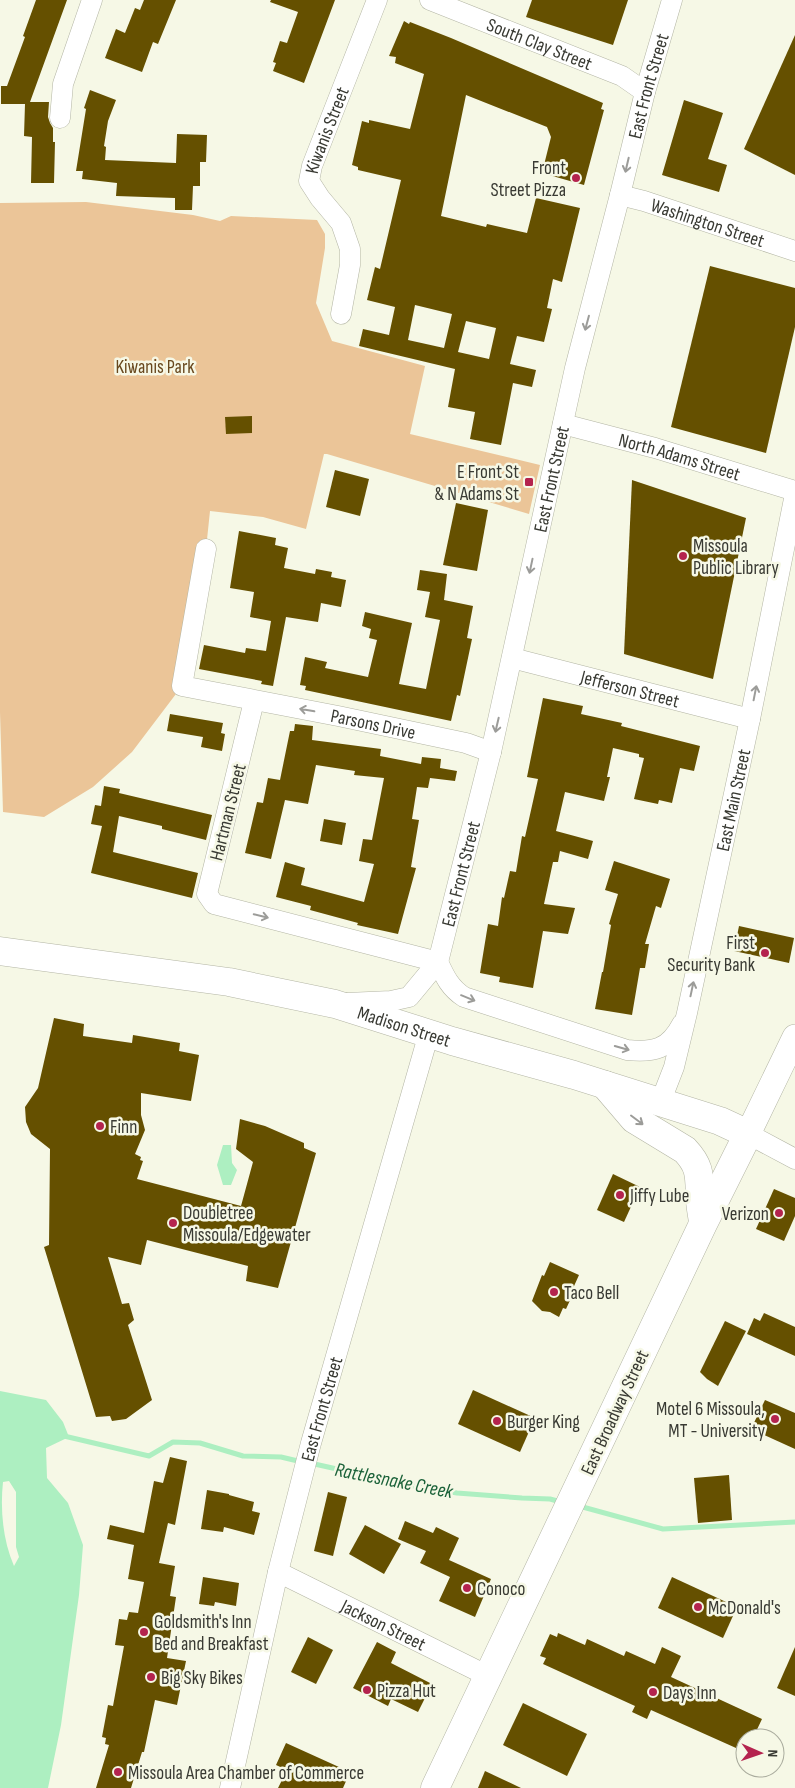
<svg xmlns="http://www.w3.org/2000/svg" width="795" height="1788" font-family="'Sofia Sans Condensed',sans-serif">
<rect width="100%" height="100%" fill="#f6f8e6"/>
<polygon fill="#ebc598" points="86,202 193,215 220,221 231,216 317,220 325,234 325,248 316,303 332,341 425,366 410,434 540,465 529,514 327,454 324,454 306,529 263,517 210,511 206,549 182,686 132,752 93,787 44,817 3,812 0,712 0,203"/>
<g fill="#adefc1" fill-rule="evenodd">
<polygon points="223,1145 231,1145 232,1163 237,1170 231,1185 223,1185 217,1165"/>
<path d="M0,1391L46,1400L63,1422L69,1437L46,1448L47,1478L68,1503L83,1545L79,1595L61,1725L48,1788H0ZM9,1481L16,1492V1547L19,1557L14,1566C3,1541 0,1510 3,1482Z"/>
</g>
<g fill="none" stroke-linecap="round" stroke-linejoin="round">
<g stroke="#adefc1" stroke-width="5">
<polyline points="64,1436 149,1456 173,1442 200,1443 243,1456 281,1457 302,1462"/>
<polyline points="310,1463 413,1486 457,1493 522,1498 550,1499 561,1502"/>
<polyline points="579,1506 663,1529 795,1522"/>
</g>
</g>
<g fill="#655000" fill-rule="evenodd">
<polygon points="36,0 67,0 30,102 49,102 48,117 50,123 53,128 53,142 55,142 54,183 31,183 32,137 24,136 25,104 1,104 1,86 7,86 25,37 23,36"/>
<polygon points="144,0 176,0 158,44 153,42 142,72 105,58 116,29 125,33 135,8 140,10"/>
<polygon points="271,0 335,0 304,83 273,71 276,63 273,62 280,41 287,43 298,12 270,2"/>
<polygon points="532,0 628,0 613,45 526,17"/>
<path d="M404,21L409,24L410,22L451,38L603,103L601,109L604,110L584,185L542,173L551,137L547,127L466,95L441,216L486,227L487,224L527,233L536,198L580,208L562,282L553,279L547,308L552,309L544,342L517,336L510,364L536,370L532,387L513,383L501,445L470,439L475,412L448,407L455,369L359,346L363,329L389,335L395,307L367,300L375,267L380,269L401,180L358,170V167L352,165L362,121L369,123V120L410,129L424,74L395,63L396,57L389,56ZM415,305L452,314L444,348L408,340ZM466,321L496,328L489,359L458,352Z"/>
<polygon points="795,35 795,175 744,149"/>
<polygon points="90,90 116,100 108,121 104,146 106,147 105,160 176,163 177,134 207,135 206,162 200,162 200,186 193,186 192,210 175,210 175,198 116,196 117,183 82,179 83,171 76,171 86,109 84,108"/>
<polygon points="684,100 723,113 708,159 727,165 719,192 662,175"/>
<polygon points="710,266 795,288 795,327 766,453 671,427"/>
<polygon points="252,416 252,433 226,434 225,417"/>
<polygon points="335,470 369,479 360,516 326,507"/>
<polygon points="632,480 746,518 713,679 624,654"/>
<polygon points="456,503 488,510 477,571 443,565"/>
<polygon points="239,531 276,538 275,545 288,548 284,568 315,574 316,569 332,572 331,577 346,580 341,607 321,603 318,622 286,617 273,686 261,684 262,681 199,669 204,645 245,653 246,648 266,651 271,621 250,617 254,592 230,588"/>
<polygon points="420,570 447,574 444,600 473,606 467,638 472,639 460,696 457,695 451,721 305,690 306,686 300,685 305,657 327,662 325,668 368,677 377,640 369,638 371,629 362,626 365,612 412,623 399,684 426,689 440,620 425,617 430,592 417,590"/>
<polygon points="543,698 583,706 581,714 622,723 621,726 700,746 694,771 680,768 672,803 659,800 658,804 634,799 644,758 639,757 639,754 613,748 607,777 610,777 604,801 565,792 556,831 593,841 588,859 560,851 558,862 553,862 544,904 575,908 568,934 543,931 533,988 499,982 500,977 480,973 488,924 498,926 502,897 504,898 510,871 516,872 522,836 525,837 538,779 527,777"/>
<polygon points="170,714 223,723 221,733 225,734 222,751 201,747 203,737 167,731"/>
<polygon points="295,724 313,726 312,740 381,749 380,756 421,764 422,757 441,759 440,768 457,771 455,781 430,778 428,788 417,787 412,819 419,820 411,867 416,868 398,934 357,925 358,923 310,910 311,906 276,897 285,862 305,868 301,885 364,902 374,864 359,861 363,839 372,840 384,778 354,775 355,771 316,765 308,804 285,800 271,859 245,853 257,802 263,803 268,778 280,780 290,731 294,731"/>
<polygon points="104,786 120,789 119,793 212,815 206,840 162,829 162,826 119,816 113,852 198,873 192,898 91,873 102,826 91,824 95,805 101,806"/>
<polygon points="324,819 346,823 342,845 320,841"/>
<polygon points="614,861 670,879 661,908 656,906 645,944 649,944 645,968 640,968 632,1015 595,1009 602,972 603,972 611,925 609,924 618,894 605,890"/>
<polygon points="739,926 794,938 789,963 734,951"/>
<polygon points="54,1018 84,1024 83,1036 132,1043 133,1035 180,1043 179,1051 199,1055 191,1101 141,1093 141,1115 145,1130 135,1154 141,1157 140,1160 143,1161 137,1179 241,1206 253,1162 236,1149 240,1119 265,1126 304,1143 304,1148 316,1153 278,1288 246,1281 248,1266 147,1240 141,1265 108,1257 122,1304 129,1303 134,1320 128,1325 152,1400 126,1419 112,1421 110,1416 96,1417 44,1247 49,1245 50,1149 31,1134 26,1122 25,1107 38,1088"/>
<polygon points="613,1174 640,1187 624,1222 597,1210"/>
<polygon points="774,1189 795,1198 795,1216 784,1241 756,1229"/>
<polygon points="550,1262 579,1275 570,1295 572,1296 566,1309 563,1308 559,1317 550,1312 542,1311 532,1301 542,1275 544,1276"/>
<polygon points="764,1313 795,1327 795,1356 747,1334 754,1318 760,1321"/>
<polygon points="725,1321 746,1331 718,1386 707,1379 700,1372"/>
<polygon points="473,1390 535,1418 520,1452 458,1424"/>
<polygon points="765,1400 795,1413 795,1449 751,1429"/>
<polygon points="170,1457 187,1461 175,1525 168,1523 159,1563 175,1566 170,1596 176,1597 167,1658 186,1661 177,1705 155,1700 144,1752 142,1752 131,1788 96,1788 109,1745 105,1744 106,1738 102,1737 108,1705 113,1706 124,1646 115,1645 119,1619 127,1620 129,1612 138,1613 144,1582 128,1579 134,1545 107,1539 110,1525 144,1533 154,1481 163,1483"/>
<polygon points="729,1475 732,1520 698,1523 694,1478"/>
<polygon points="207,1490 229,1494 229,1495 254,1502 252,1511 260,1513 254,1535 224,1527 223,1532 201,1529"/>
<polygon points="328,1492 347,1497 333,1556 314,1551"/>
<polygon points="405,1521 433,1533 436,1527 459,1538 449,1560 491,1579 475,1617 439,1601 450,1577 420,1563 426,1551 398,1539"/>
<polygon points="365,1525 401,1544 384,1574 349,1554"/>
<polygon points="203,1577 239,1583 236,1606 215,1602 214,1606 199,1604"/>
<polygon points="672,1577 737,1607 723,1638 658,1608"/>
<polygon points="558,1633 585,1645 587,1639 624,1656 626,1651 655,1664 662,1647 681,1656 671,1677 762,1719 753,1738 745,1738 745,1752 651,1710 647,1719 632,1712 635,1706 543,1664 546,1658 540,1656 550,1634 557,1637"/>
<polygon points="308,1637 333,1650 316,1684 291,1672"/>
<polygon points="377,1642 396,1652 391,1663 432,1684 418,1712 391,1699 388,1706 353,1688"/>
<polygon points="795,1647 795,1696 777,1688"/>
<polygon points="523,1703 587,1734 567,1776 503,1745"/>
<polygon points="286,1743 350,1772 343,1788 278,1788 287,1770 276,1765"/>
<polygon points="485,1771 521,1788 478,1788"/>
</g>
<g fill="none" stroke-linecap="round" stroke-linejoin="round">
<defs>
<g id="minor">
<path id="s1" d="M430,0L622,76L645,92"/>
<polyline points="60,118 63,84 92,0"/>
<path id="s2" d="M620,195L644,201L795,251"/>
<path id="s3" d="M341,314L350,265V249L341,223L320,198L309,181L312,166L377,0"/>
<path id="s4" d="M563,424L655,448L795,491"/>
<path id="s5" d="M206,549L182,686L338,716L466,743L491,752"/>
<path id="s6" d="M512,658L750,719"/>
<polyline points="254,701 207,894 214,904 438,962"/>
<path d="M438,962C445,977 450,988 464,997L627,1050C654,1053 669,1049 682,1024"/>
<path id="s7" d="M347,1003L391,1001L409,997L438,962L491,752L575,368L620,195L645,92L672,0"/>
<path id="s8" d="M660,1103L674,1067L687,1013L750,719L795,494"/>
<polyline points="748,1134 795,1159"/>
<path id="s9" d="M278,1572L488,1676"/>
<path id="s10" d="M230,1788L278,1572L311,1443L429,1033"/>
</g>
<polyline id="major" points="748,1134 795,1037"/>
<g id="highway">
<path id="s11" d="M0,951L229,982L335,1004L452,1041L574,1075L720,1121L748,1134L703,1224L435,1788"/>
<path d="M605,1085L634,1119L685,1150C701,1167 699,1176 700,1198C700,1206 702,1214 703,1222"/>
</g>
</defs>
<use href="#minor" stroke="#b3b5a4" stroke-width="21"/>
<use href="#major" stroke="#b3b5a4" stroke-width="26"/>
<use href="#highway" stroke="#b3b5a4" stroke-width="29"/>
<use href="#minor" stroke="#fff" stroke-width="20"/>
<use href="#major" stroke="#fff" stroke-width="25"/>
<use href="#highway" stroke="#fff" stroke-width="28"/>
</g>
<defs><path id="oneway-shaft" d="M-6 0H5M1.5-3L5.5 0L1.5 3" fill="none" stroke-width="1.6" stroke-linecap="round" stroke-linejoin="round" transform="scale(1.25)"/></defs>
<g stroke="#9c9c99">
<use href="#oneway-shaft" transform="translate(627 165) rotate(103)"/>
<use href="#oneway-shaft" transform="translate(587 323) rotate(105)"/>
<use href="#oneway-shaft" transform="translate(531 566) rotate(102)"/>
<use href="#oneway-shaft" transform="translate(755 693) rotate(-79)"/>
<use href="#oneway-shaft" transform="translate(307 710) rotate(-170)"/>
<use href="#oneway-shaft" transform="translate(497 725) rotate(103)"/>
<use href="#oneway-shaft" transform="translate(261 916) rotate(14)"/>
<use href="#oneway-shaft" transform="translate(692 989) rotate(-78)"/>
<use href="#oneway-shaft" transform="translate(468 998) rotate(22)"/>
<use href="#oneway-shaft" transform="translate(622 1048) rotate(16)"/>
<use href="#oneway-shaft" transform="translate(637 1120) rotate(37)"/>
</g>
<g fill="#b4234e" stroke="#f6f8e6" stroke-width="2">
<circle cx="576" cy="178" r="5"/>
<rect x="524" y="477" width="10" height="10" rx="2.5"/>
<circle cx="683" cy="556" r="5"/>
<circle cx="765" cy="953" r="5"/>
<circle cx="100" cy="1126" r="5"/>
<circle cx="620" cy="1195" r="5"/>
<circle cx="779" cy="1213" r="5"/>
<circle cx="173" cy="1223" r="5"/>
<circle cx="554" cy="1292" r="5"/>
<circle cx="775" cy="1419" r="5"/>
<circle cx="497" cy="1421" r="5"/>
<circle cx="467" cy="1588" r="5"/>
<circle cx="698" cy="1607" r="5"/>
<circle cx="144" cy="1632" r="5"/>
<circle cx="151" cy="1677" r="5"/>
<circle cx="367" cy="1690" r="5"/>
<circle cx="653" cy="1692" r="5"/>
<circle cx="118" cy="1772" r="5"/>
</g>
<g text-anchor="middle" stroke-width="5" stroke-linejoin="round" paint-order="stroke">
<g font-size="19" fill="#393a33" stroke="#f6f8e6">
<text dy="7" stroke="none"><textPath href="#s1" startOffset="118">South Clay Street</textPath></text>
<text dy="7" stroke="none"><textPath href="#s7" startOffset="1009">East Front Street</textPath></text>
<text dy="7" stroke="none"><textPath href="#s3" startOffset="200">Kiwanis Street</textPath></text>
<text dy="7" stroke="none"><textPath href="#s2" startOffset="92">Washington Street</textPath></text>
<text dy="7" stroke="none"><textPath href="#s4" startOffset="121">North Adams Street</textPath></text>
<text dy="7" stroke="none"><textPath href="#s7" startOffset="604">East Front Street</textPath></text>
<text dy="7" stroke="none"><textPath href="#s6" startOffset="122">Jefferson Street</textPath></text>
<text dy="7" stroke="none"><textPath href="#s5" startOffset="334">Parsons Drive</textPath></text>
<text dy="7" stroke="none"><textPath href="#s8" startOffset="312">East Main Street</textPath></text>
<text transform="translate(227 812) rotate(-76)" y="7">Hartman Street</text>
<text dy="7" stroke="none"><textPath href="#s7" startOffset="199">East Front Street</textPath></text>
<text dy="7" stroke="none"><textPath href="#s11" startOffset="412">Madison Street</textPath></text>
<text dy="7" stroke="none"><textPath href="#s10" startOffset="390">East Front Street</textPath></text>
<text transform="translate(614 1412) rotate(-65)" y="7">East Broadway Street</text>
<text dy="7" stroke="none"><textPath href="#s9" startOffset="118">Jackson Street</textPath></text>
</g>
<g font-size="19" fill="#393a33" stroke="#f6f8e6" text-anchor="start">
<text x="566" y="174" text-anchor="end">Front<tspan x="566" dy="22">Street Pizza</tspan></text>
<text x="519" y="478" text-anchor="end">E Front St<tspan x="519" dy="22">&amp; N Adams St</tspan></text>
<text x="693" y="552">Missoula<tspan x="693" dy="22">Public Library</tspan></text>
<text x="755" y="949" text-anchor="end">First<tspan x="755" dy="22">Security Bank</tspan></text>
<text x="110" y="1133">Finn</text>
<text x="630" y="1202">Jiffy Lube</text>
<text x="183" y="1219">Doubletree<tspan x="183" dy="22">Missoula/Edgewater</tspan></text>
<text x="769" y="1220" text-anchor="end">Verizon</text>
<text x="564" y="1299">Taco Bell</text>
<text x="765" y="1415" text-anchor="end">Motel 6 Missoula,<tspan x="765" dy="22">MT - University</tspan></text>
<text x="507" y="1428">Burger King</text>
<text x="477" y="1595">Conoco</text>
<text x="708" y="1614">McDonald's</text>
<text x="154" y="1628">Goldsmith's Inn<tspan x="154" dy="22">Bed and Breakfast</tspan></text>
<text x="161" y="1684">Big Sky Bikes</text>
<text x="377" y="1697">Pizza Hut</text>
<text x="663" y="1699">Days Inn</text>
<text x="128" y="1779">Missoula Area Chamber of Commerce</text>
</g>
<g font-size="19" fill="#68481d" stroke="#f6f8e6">
<text x="155" y="373">Kiwanis Park</text>
</g>
<g font-size="20" font-style="italic" fill="#1b6239" stroke="#f6f8e6">
<text transform="translate(394 1480) rotate(11)" y="7">Rattlesnake Creek</text>
</g>
</g>
<g transform="translate(760 1753) rotate(92)"><circle r="24" fill="#f6f8e6" stroke="#aaac9e"/>
<path d="M0-4L9 19L0 12L-9 19Z" fill="#b4234e"/>
<text y="-8" font-size="14" font-weight="bold" text-anchor="middle" fill="#393a33">N</text>
</g>
</svg>
